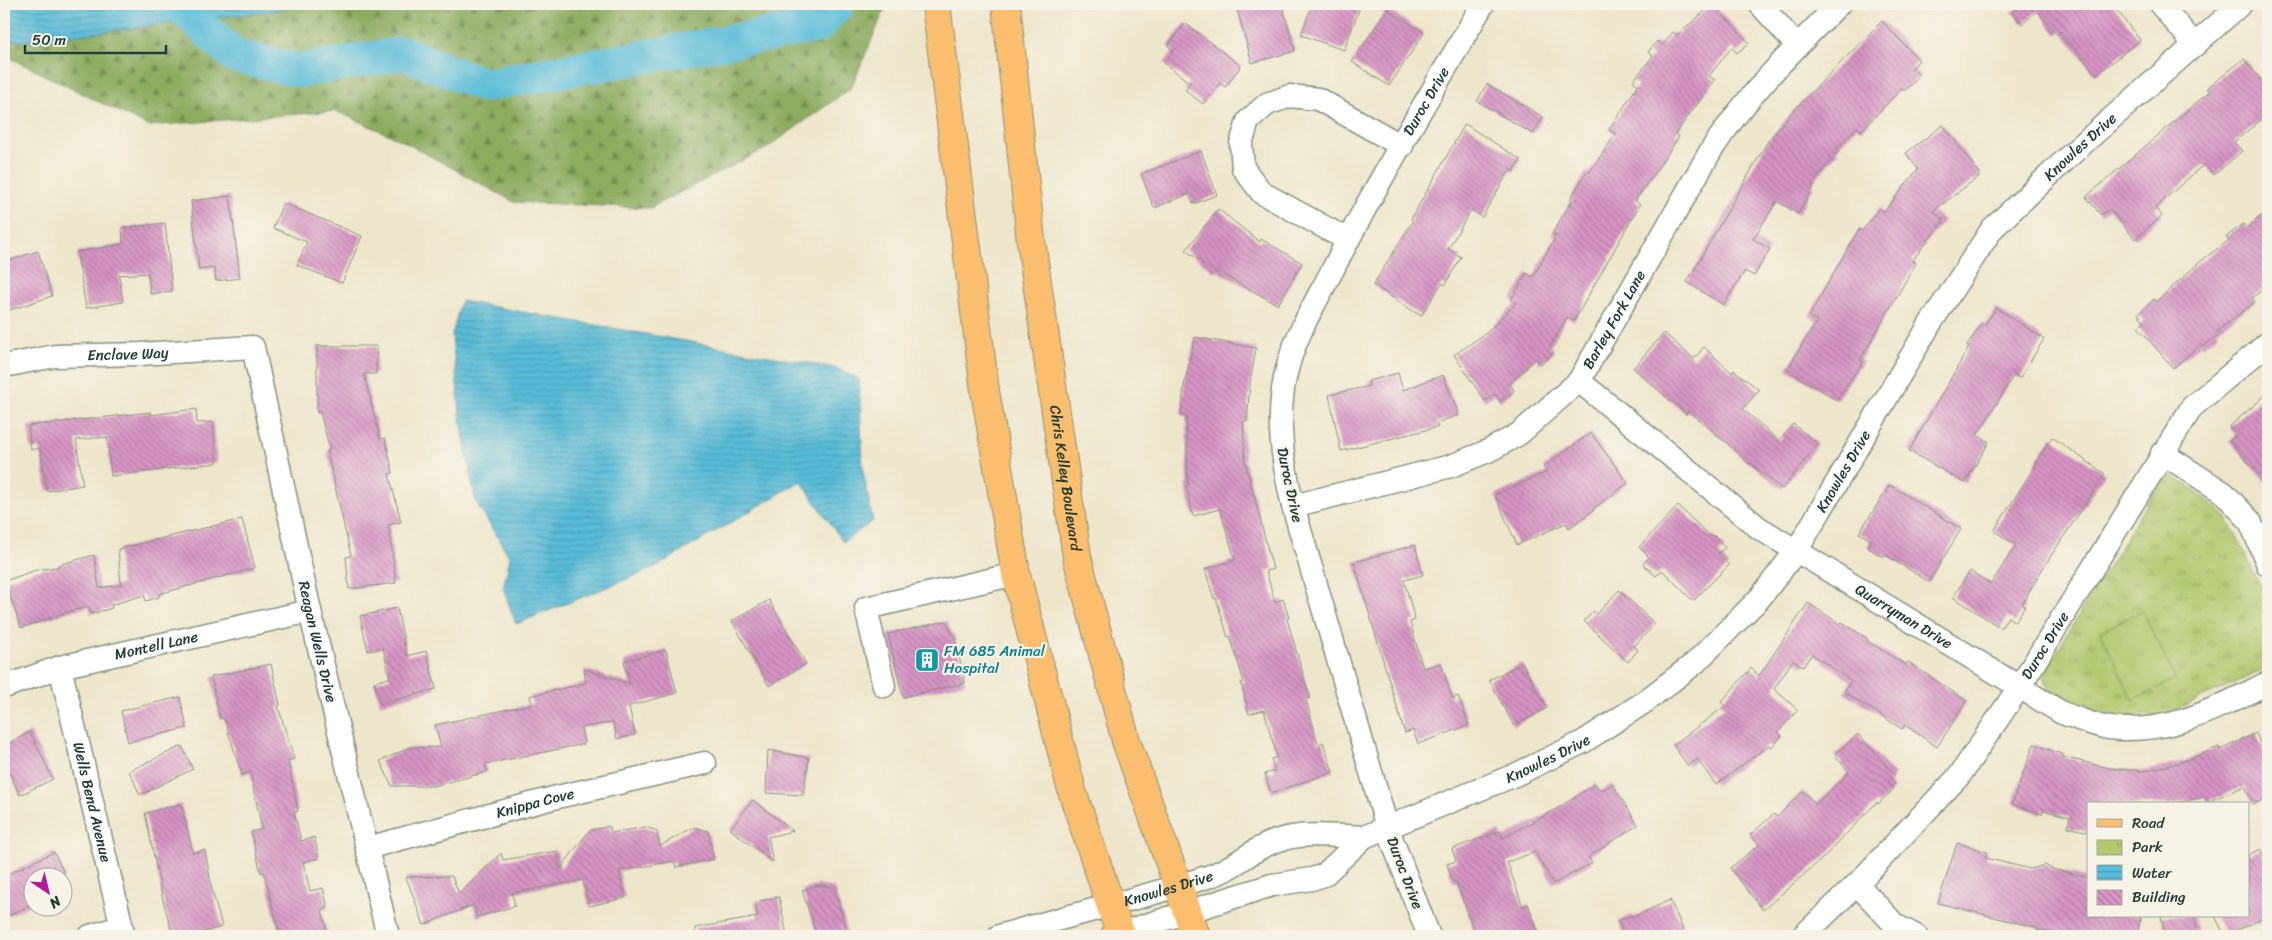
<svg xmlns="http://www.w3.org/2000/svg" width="2272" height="940" font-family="Sriracha,sans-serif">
<defs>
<pattern id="forest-firs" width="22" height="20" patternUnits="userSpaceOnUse" patternTransform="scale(1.25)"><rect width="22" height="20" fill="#8cac60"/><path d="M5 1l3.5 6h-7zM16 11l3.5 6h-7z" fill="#728d50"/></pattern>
<pattern id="park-tufts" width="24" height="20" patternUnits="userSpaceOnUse" patternTransform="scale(1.25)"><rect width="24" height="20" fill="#b1c86d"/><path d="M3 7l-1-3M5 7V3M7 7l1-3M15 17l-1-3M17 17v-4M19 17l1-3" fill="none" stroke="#8fa45a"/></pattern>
<pattern id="water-rules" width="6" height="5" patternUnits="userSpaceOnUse" patternTransform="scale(1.25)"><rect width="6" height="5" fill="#59bcd8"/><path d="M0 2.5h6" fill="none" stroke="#499ab0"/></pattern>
<pattern id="building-back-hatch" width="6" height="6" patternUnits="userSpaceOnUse" patternTransform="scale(1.25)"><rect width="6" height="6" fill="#d794c4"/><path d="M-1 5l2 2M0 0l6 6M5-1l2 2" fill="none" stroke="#ae7aa0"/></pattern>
</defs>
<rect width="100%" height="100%" fill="#f7f3e8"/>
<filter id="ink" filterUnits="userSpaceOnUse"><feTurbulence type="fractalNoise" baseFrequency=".02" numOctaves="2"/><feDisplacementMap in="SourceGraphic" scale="10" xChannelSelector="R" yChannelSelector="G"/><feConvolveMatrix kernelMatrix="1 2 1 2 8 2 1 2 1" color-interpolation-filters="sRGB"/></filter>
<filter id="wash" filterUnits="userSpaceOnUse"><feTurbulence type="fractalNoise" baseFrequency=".0096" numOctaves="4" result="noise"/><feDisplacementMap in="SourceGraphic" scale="20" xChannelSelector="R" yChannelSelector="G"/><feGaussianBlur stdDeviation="1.12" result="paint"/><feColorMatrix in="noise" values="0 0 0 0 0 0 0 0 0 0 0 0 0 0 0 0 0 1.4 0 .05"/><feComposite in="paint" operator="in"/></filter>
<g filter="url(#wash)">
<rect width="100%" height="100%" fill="#eee6cb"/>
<polygon fill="url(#forest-firs)" stroke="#56744a" points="4,4 887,4 851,88 767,148 650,208 514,202 403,141 336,111 148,126 4,55"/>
<polygon fill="url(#park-tufts)" stroke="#688250" points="2171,475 2199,493 2225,516 2239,540 2268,604 2268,668 2165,714 2118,717 2078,707 2048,689 2044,675 2047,667 2162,479"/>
<polygon fill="#b1c86d" stroke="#688250" points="2142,611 2176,679 2133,700 2100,632"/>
<g fill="url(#water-rules)" stroke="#3c7c86">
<polygon points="4,4 308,4 302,7 30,41 4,40"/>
<polygon points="461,301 836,368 859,379 863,471 873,521 843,542 801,481 654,568 516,624 503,588 510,558 476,502 461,422 452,335"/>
</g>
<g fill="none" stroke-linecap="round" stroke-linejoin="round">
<polyline stroke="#59bcd8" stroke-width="34" points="178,4 235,56 300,71 404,53 484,85 818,26 838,4"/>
</g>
<g id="blocks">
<g fill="url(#building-back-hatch)">
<polygon points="1255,4 1282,4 1295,51 1252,63 1237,9"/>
<polygon points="1312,4 1361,4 1344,50 1301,35"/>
<polygon points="1713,4 1749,43 1737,53 1732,47 1709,76 1715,80 1675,134 1679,137 1635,201 1640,204 1574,321 1567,317 1550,347 1554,352 1541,364 1536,358 1510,383 1514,391 1500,401 1495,394 1485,401 1454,355 1486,333 1516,303 1511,300 1527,273 1533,277 1556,236 1552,234 1572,200 1570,199 1587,171 1589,173 1616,134 1609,130 1638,85 1633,81 1653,56 1648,52 1657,41 1663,45 1673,32 1677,35"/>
<polygon points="2023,4 2112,4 2140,40 2096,75 2061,31 2057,35 2038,11 2022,24 2012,12"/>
<polygon points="1387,9 1424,33 1389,86 1352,62"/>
<polygon points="1882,21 1919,60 1912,68 1920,76 1904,91 1902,88 1861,131 1857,127 1836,150 1838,152 1811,185 1814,186 1798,214 1777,201 1753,239 1770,249 1754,276 1745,271 1723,305 1687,282 1768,141 1791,113"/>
<polygon points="1185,23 1241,66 1225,87 1220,83 1203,104 1185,90 1190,83 1164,63 1174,51 1168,46"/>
<polygon points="2244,59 2268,89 2268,114 2234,142 2242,151 2214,175 2204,164 2155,208 2162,216 2135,239 2109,209 2101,215 2086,197 2210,91 2207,88"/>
<polygon points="1487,84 1543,117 1533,134 1477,101"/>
<polygon points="1465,124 1521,160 1513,172 1510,170 1482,217 1471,210 1448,249 1461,257 1445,285 1442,283 1421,316 1373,285 1413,221 1411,219"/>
<polygon points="1943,125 1981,175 1933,211 1944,220 1912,261 1916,263 1860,360 1863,362 1836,400 1787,369 1817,321 1809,316 1859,229 1862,231 1879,208 1884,212 1918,169 1906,153"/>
<polygon points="1201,151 1217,195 1193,204 1189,194 1154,208 1141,174"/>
<polygon points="230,196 240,278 216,281 214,268 199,270 191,201"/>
<polygon points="283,203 362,236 342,283 297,265 307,242 273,228"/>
<polygon points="1218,209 1260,242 1261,239 1302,263 1278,305 1217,271 1215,273 1186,250"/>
<polygon points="2268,210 2268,285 2252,298 2255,302 2217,331 2219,334 2203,347 2201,344 2173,368 2138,327 2145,322 2138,314 2154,299 2156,302 2201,261 2229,240 2226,237 2243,224 2247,228"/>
<polygon points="165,223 172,291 150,294 148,273 119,275 123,302 86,308 77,252 123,244 122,228"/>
<polygon points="38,251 52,296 4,312 4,262"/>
<polygon points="1996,308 2044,339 2020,378 2014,375 1977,435 1989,442 1965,483 1909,451 1969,347 1967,346 1982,323 1985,325"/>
<polygon points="1664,333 1694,359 1704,347 1732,373 1734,370 1759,390 1743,409 1779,441 1793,424 1818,444 1782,489 1750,463 1749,464 1726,442 1688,411 1686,414 1633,368"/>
<polygon points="1195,337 1256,348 1250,382 1247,421 1243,421 1245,461 1273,569 1266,571 1275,602 1283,599 1289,618 1287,619 1310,698 1306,699 1318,744 1323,742 1333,772 1271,793 1265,774 1275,771 1271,759 1277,757 1264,710 1249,714 1241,683 1244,682 1230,636 1228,637 1216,598 1214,599 1205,569 1235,560 1220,509 1193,516 1186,485 1188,485 1186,417 1181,416 1184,386"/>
<polygon points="317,346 377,346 376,374 364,374 380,439 385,438 393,473 389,474 401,522 389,525 396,583 349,589 346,557 351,556 327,451 330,450 320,412 317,413"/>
<polygon points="1398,373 1403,390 1443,375 1459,415 1436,423 1438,427 1341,451 1329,395 1369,386 1368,381"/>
<polygon points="2268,393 2268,484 2229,441 2236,435 2229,427"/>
<polygon points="196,409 197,423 213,422 217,463 111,476 107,437 76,440 83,485 47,491 40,448 31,450 28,426 151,412 151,415"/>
<polygon points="1591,433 1628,483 1593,509 1594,510 1569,528 1566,523 1517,545 1495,495 1547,472 1543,467"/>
<polygon points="2052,437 2105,474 2043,568 2022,604 2025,606 2015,622 2008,617 2001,628 1953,597 1970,571 1991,584 2016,545 1994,531 2036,464 2035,463"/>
<polygon points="1890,485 1961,529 1929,582 1884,554 1883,557 1867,547 1871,540 1859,533"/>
<polygon points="1678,506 1711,537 1713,535 1725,547 1718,554 1729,565 1693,601 1662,570 1656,576 1643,564 1649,557 1639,547"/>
<polygon points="242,519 255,568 159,594 159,597 146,601 144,595 111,605 112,608 91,614 89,607 74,610 21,628 5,581 36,570 58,567 58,565 94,555 99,588 121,585 118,549"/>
<polygon points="1415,545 1423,575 1404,580 1415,620 1410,622 1423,668 1441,663 1452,698 1458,696 1469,725 1418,744 1413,730 1405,733 1402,724 1354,562"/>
<polygon points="1619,590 1655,624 1634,646 1638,650 1628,662 1584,621 1594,611 1597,614"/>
<polygon points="769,600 806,664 769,686 732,621"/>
<polygon points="1808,603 1840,624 1842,622 1868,639 1867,641 1906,665 1908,662 1967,701 1937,747 1905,725 1902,729 1844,692 1851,681 1812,654 1803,667 1793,660 1774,689 1798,710 1778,732 1782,736 1772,747 1769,745 1716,785 1697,759 1688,766 1673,745 1725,706 1721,702 1751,668 1759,676"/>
<polygon points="397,608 407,656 426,651 436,689 380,704 374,682 390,678 383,648 368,651 360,616"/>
<polygon points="946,621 955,638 965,683 903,697 888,634"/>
<polygon points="666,650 677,693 629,706 635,735 617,739 613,722 581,728 584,744 485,764 487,772 433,786 392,786 380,761 408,748 441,747 435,725 532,704 530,696 586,683 584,669 630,684 624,661"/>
<polygon points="1522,663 1547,708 1514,726 1489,680"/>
<polygon points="271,664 280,705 278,706 294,759 288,761 298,811 294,812 301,841 314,837 319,858 303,862 310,891 323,888 328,908 322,910 328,936 280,936 264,872 261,873 251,832 262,829 250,772 242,775 224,718 220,719 211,677"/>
<polygon points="180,697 187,728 128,742 121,711"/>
<polygon points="30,732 53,779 20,795 4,762 4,746"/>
<polygon points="2256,733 2268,761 2268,798 2253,804 2245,786 2207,802 2205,797 2171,804 2088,804 2088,832 2068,827 2070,817 2043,810 2042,814 2012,804 2034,744 2064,755 2063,757 2109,768 2143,771 2179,763 2219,747 2220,750"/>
<polygon points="1858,734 1895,775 1888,782 1894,789 1878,804 1877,802 1823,858 1763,910 1730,868 1759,845 1750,835 1774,814 1777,817 1803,791 1816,804 1849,772 1835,755"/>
<polygon points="182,746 193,769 140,795 129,771"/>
<polygon points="768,750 809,758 803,795 766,793"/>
<polygon points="1595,784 1600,791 1612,784 1638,825 1588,857 1592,863 1553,884 1535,852 1507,862 1523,907 1528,904 1540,936 1476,936 1456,881 1453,882 1447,864 1456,861 1452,849 1500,831 1503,838 1558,808"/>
<polygon points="753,800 793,831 768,837 773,862 730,829"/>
<polygon points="181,804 193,853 205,850 212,890 222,927 189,936 173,936 162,896 145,813"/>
<polygon points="609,826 611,833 646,827 657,831 660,846 694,827 708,831 714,859 676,867 674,861 619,871 625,898 589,906 583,880 512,893 515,906 477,917 473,905 424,925 406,877 452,876 459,894 501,853 503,860 557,851 560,869 589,831"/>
<polygon points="1957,843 1987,852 1985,858 2031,869 2045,865 2052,869 2088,877 2088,916 2141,916 2137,936 2070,936 2037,930 2038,928 1938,903"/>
<polygon points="2261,849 2268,864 2268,916 2225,936 2215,916 2248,916 2248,855"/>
<polygon points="54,852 66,878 32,878 32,904 4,918 4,876"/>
<polygon points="818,885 834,888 848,933 837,936 817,936 802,890"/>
<polygon points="779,897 787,936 696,936 695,928 758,917 755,902"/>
<polygon points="1670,900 1686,936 1624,936 1618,921 1632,915 1633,917"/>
<polygon points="2161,916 2194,916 2198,936 2165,936"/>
</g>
</g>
</g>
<g filter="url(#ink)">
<use href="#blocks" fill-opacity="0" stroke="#869280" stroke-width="1"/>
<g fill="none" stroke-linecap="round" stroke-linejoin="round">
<defs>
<g id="minor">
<polyline points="1760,4 1797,46"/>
<polyline points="2160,4 2195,45"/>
<polyline points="1348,240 1262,193 1243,168 1241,144 1248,121 1267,104 1290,96 1318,99 1402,146"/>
<path id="s1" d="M4,366L55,356L140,354L253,347L310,611L388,936"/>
<path id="s2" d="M1579,381L1759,528L2062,713C2077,718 2094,726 2109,728C2170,735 2216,708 2268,683"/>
<polyline points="2162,453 2224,493 2250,521 2268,565"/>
<path id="s3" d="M1293,506L1451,466L1488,451L1519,434L1579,381L1710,152C1747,95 1791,52 1839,4"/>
<path id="s4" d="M60,667L124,936"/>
<polyline points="884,686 866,608 1016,574"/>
<path id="s5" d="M4,687L60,667L310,611"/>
<path id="s6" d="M367,848L553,798L705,763"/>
<polyline points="1857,884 1895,925 1916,936"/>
<polyline points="90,936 121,927"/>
<path id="s7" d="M999,936C1068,916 1138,899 1207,877C1229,871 1244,856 1264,846C1296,830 1330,836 1364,837"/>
<path id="s8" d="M1112,936L1272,885L1312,879L1324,875L1364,837L1515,775L1583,742L1643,703L1695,663L1759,599L1797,550L1930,324L1992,229L2078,148L2241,4"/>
<path id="s9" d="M1429,936L1387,827L1293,506C1283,463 1276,423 1285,378C1292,341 1314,305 1332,271C1378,180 1432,92 1483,4"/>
<path id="s10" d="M1803,936L1857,884L1960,775L2020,686L2192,407L2268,343"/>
</g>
<g id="major">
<polyline points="936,4 985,391 1016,574 1072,791 1121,936"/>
<path id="s11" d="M1006,4L1031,241L1077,557L1126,741L1196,936"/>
</g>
</defs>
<use href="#minor" stroke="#869280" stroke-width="25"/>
<use href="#major" stroke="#869280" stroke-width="30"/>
<use href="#minor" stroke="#fff" stroke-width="22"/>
<use href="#major" stroke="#fbbd6e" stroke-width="28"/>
</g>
</g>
<defs>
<symbol id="building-square" viewBox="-11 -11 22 22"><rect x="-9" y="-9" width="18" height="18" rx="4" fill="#0f9aa8" stroke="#f7f3e8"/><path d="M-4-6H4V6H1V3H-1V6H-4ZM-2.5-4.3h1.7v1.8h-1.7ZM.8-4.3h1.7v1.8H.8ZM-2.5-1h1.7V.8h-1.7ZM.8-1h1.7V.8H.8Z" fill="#fff"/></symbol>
</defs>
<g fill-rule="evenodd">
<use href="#building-square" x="913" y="646" width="28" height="28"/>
</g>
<g text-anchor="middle" stroke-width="4.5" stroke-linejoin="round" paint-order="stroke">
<g font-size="15" fill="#1f3d34" stroke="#f7f3e8">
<text dy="5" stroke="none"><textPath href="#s9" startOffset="892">Duroc Drive</textPath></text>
<text dy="5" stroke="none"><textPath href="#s8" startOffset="1301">Knowles Drive</textPath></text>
<text dy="5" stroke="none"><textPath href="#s3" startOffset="389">Barley Fork Lane</textPath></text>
<text dy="5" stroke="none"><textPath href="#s1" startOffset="125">Enclave Way</textPath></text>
<text dy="5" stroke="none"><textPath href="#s8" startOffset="896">Knowles Drive</textPath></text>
<text dy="5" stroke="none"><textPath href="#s11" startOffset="478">Chris Kelley Boulevard</textPath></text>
<text transform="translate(1290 485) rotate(78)" y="5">Duroc Drive</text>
<text dy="5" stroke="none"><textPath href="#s2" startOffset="402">Quarryman Drive</textPath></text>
<text dy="5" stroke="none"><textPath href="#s1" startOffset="552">Reagan Wells Drive</textPath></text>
<text dy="5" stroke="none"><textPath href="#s5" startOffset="158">Montell Lane</textPath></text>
<text dy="5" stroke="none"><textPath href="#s10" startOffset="380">Duroc Drive</textPath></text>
<text dy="5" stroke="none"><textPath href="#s8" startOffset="476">Knowles Drive</textPath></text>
<text dy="5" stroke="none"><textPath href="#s4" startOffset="139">Wells Bend Avenue</textPath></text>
<text dy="5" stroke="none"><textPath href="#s6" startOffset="174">Knippa Cove</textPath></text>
<text transform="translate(1405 873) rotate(69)" y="5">Duroc Drive</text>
<text dy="5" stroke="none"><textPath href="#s7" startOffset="176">Knowles Drive</textPath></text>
</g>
<g font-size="15" fill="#0d838f" stroke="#f7f3e8" text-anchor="start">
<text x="944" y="656">FM 685 Animal<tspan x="944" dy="17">Hospital</tspan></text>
</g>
</g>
<rect width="2272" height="940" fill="none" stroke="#f7f3e8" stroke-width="20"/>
<rect x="2087" y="802" width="162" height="115" fill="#f7f3e8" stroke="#a1aaa0"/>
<rect x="2097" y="819" width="25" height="8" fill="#fbbd6e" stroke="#a1aaa0"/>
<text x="2132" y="828" font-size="15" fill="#1f3d34">Road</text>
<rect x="2097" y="840" width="25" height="15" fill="url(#park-tufts)" stroke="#a1aaa0"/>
<text x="2132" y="852" font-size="15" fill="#1f3d34">Park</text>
<rect x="2097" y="865" width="25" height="15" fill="url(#water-rules)" stroke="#a1aaa0"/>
<text x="2132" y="878" font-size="15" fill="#1f3d34">Water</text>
<rect x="2097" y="890" width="25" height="15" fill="url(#building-back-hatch)" stroke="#a1aaa0"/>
<text x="2132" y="902" font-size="15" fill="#1f3d34">Building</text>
<g transform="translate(48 892) rotate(145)"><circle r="24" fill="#f7f3e8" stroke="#a1aaa0"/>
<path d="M0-4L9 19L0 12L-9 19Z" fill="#b5179e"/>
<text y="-8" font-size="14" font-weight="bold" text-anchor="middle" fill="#1f3d34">N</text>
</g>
<path d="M25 45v8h141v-8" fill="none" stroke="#1f3d34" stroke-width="2.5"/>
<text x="32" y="45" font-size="15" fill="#1f3d34" stroke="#f7f3e8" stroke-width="4" paint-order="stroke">50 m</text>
</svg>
